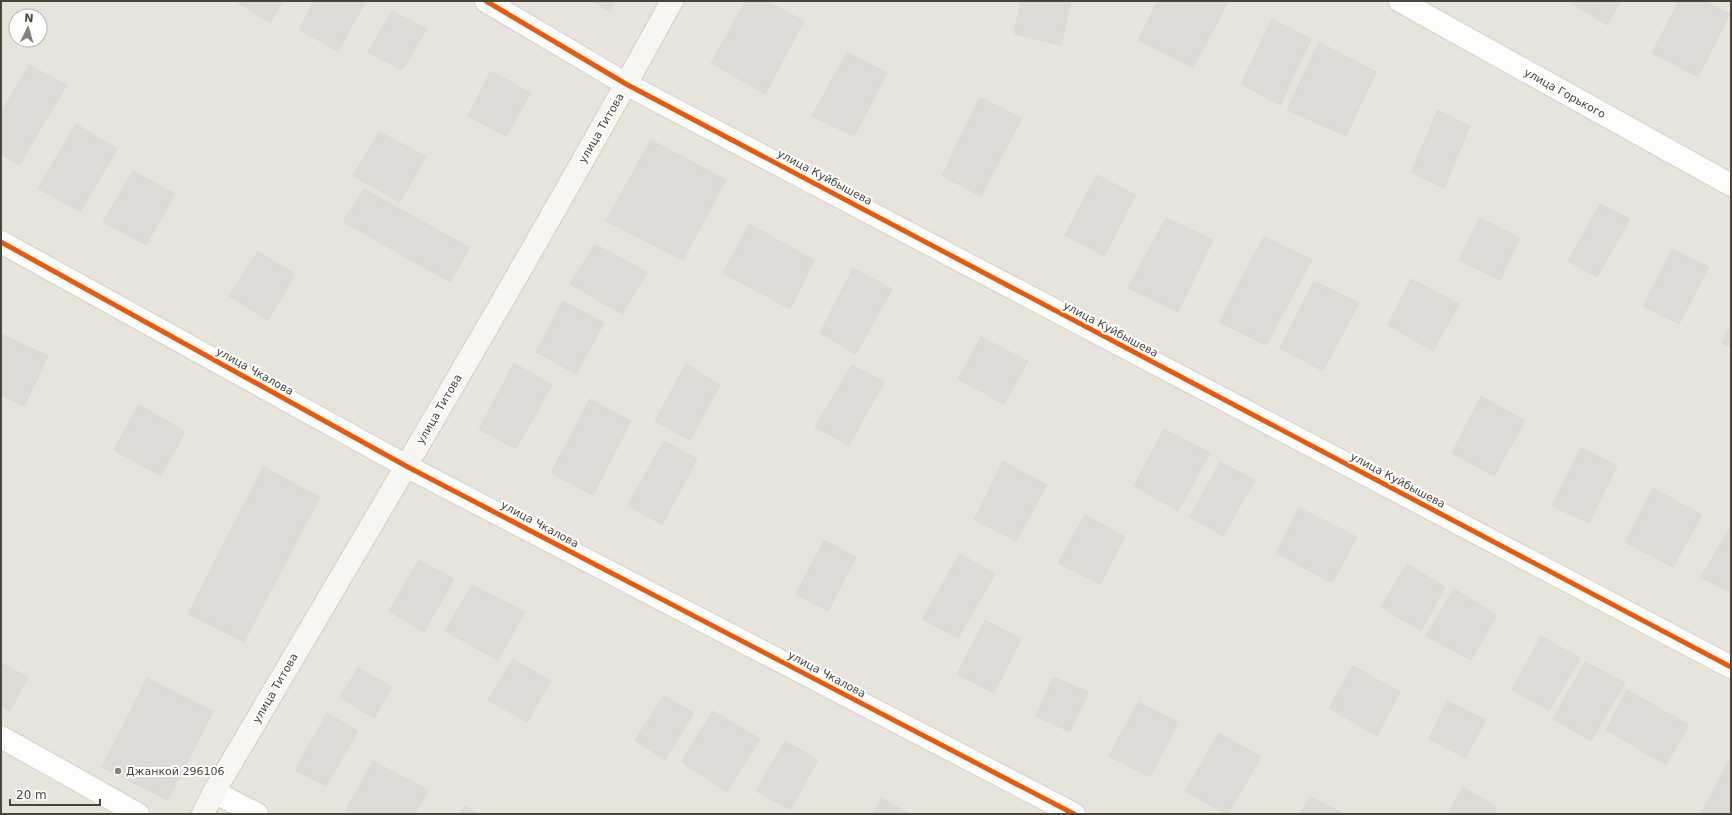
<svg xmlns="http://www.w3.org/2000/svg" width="1732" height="815" font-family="'DejaVu Sans',sans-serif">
<rect width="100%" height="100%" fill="#f4f2ee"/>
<path fill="#e7e4dc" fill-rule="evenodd" d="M1,1H1731V814H1ZM16,16H40V40H16Z"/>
<g fill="#dedbd6" stroke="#dcd9d4">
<polygon points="239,1 283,1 270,23 238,3"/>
<polygon points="314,1 366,1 338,51 299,30"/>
<polygon points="591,1 615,1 610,11"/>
<polygon points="746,1 766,1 804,21 765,94 711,63"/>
<polygon points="1021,1 1071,1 1061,45 1014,34"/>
<polygon points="1158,1 1228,2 1193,68 1138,40"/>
<polygon points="1568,1 1621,1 1607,25"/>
<polygon points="1679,1 1704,1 1730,14 1698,77 1652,53"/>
<polygon points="392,11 427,29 402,70 368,52"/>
<polygon points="1272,19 1311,39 1280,105 1241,84"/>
<polygon points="1319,42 1376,72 1346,136 1287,110"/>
<polygon points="847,52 887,73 854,136 812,116"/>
<polygon points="29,65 67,85 19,165 1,154 1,113"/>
<polygon points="491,71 531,93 506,136 468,116"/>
<polygon points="980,97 1022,118 981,196 942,176"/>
<polygon points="1438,110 1470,126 1444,188 1411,172"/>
<polygon points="76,124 117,149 80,212 38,188"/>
<polygon points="379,132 426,156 400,202 353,176"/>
<polygon points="651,140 726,180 683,260 606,221"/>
<polygon points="133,171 175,194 146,245 103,222"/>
<polygon points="1097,175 1136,195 1104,256 1065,235"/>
<polygon points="364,189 470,248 450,282 343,222"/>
<polygon points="1600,204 1630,219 1597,277 1568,261"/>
<polygon points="1166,218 1213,240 1178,312 1128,288"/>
<polygon points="1480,218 1520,238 1500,280 1459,260"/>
<polygon points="749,224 814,260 790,309 723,273"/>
<polygon points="1264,236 1312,260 1266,345 1219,322"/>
<polygon points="595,244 647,272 622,314 570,284"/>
<polygon points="1672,249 1709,267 1679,324 1643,306"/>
<polygon points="258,251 295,274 268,321 229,296"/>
<polygon points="853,268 892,289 856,354 820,333"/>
<polygon points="1411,279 1459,304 1433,351 1388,325"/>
<polygon points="1314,281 1359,303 1323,371 1280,348"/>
<polygon points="563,301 604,323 576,374 536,352"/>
<polygon points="1731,324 1731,347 1722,343"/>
<polygon points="1,334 48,356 24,406 1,395"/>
<polygon points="981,337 1028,361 1004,404 958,379"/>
<polygon points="514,363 552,385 516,449 479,429"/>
<polygon points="686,364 720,385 690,440 655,421"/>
<polygon points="852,365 884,382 849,445 815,427"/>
<polygon points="1481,396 1525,421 1494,476 1452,453"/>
<polygon points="590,399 631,421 593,495 551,473"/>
<polygon points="139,404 185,432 161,476 114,450"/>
<polygon points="1164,429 1210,453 1178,511 1134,486"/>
<polygon points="664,441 697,459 662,525 628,505"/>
<polygon points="1581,447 1617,466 1589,523 1552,506"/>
<polygon points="1003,461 1047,485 1016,541 974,520"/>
<polygon points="1220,462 1255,480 1223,536 1190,517"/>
<polygon points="263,467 320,497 244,642 188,614"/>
<polygon points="1653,488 1702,515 1673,567 1625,542"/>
<polygon points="1299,508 1357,537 1332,583 1276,553"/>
<polygon points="1085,515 1125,537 1100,584 1058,563"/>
<polygon points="1731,526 1731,593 1701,577"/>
<polygon points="824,540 856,557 828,611 796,594"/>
<polygon points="960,554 995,574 958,638 922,619"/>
<polygon points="419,560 454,579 424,632 389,611"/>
<polygon points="1407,564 1445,587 1421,631 1381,607"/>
<polygon points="472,585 525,612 498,660 445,631"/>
<polygon points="1454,589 1497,615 1471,660 1426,636"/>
<polygon points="985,620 1021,639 994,693 957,674"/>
<polygon points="1541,636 1580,658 1549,711 1512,690"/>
<polygon points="513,659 551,681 527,722 488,700"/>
<polygon points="1585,662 1625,683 1591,741 1553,719"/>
<polygon points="1,663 28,677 10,711 1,706"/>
<polygon points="1353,666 1400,692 1377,736 1329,708"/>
<polygon points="358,668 392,687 374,718 340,697"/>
<polygon points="1053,677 1088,692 1070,732 1036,716"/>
<polygon points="147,678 213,711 168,800 102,767"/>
<polygon points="1627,690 1689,725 1666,765 1606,730"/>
<polygon points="664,696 694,713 665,760 635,740"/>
<polygon points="1447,701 1486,720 1465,758 1429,739"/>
<polygon points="1138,702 1178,722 1150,777 1109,756"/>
<polygon points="713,711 760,739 727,792 681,762"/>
<polygon points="327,713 358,731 326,786 295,770"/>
<polygon points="1219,733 1261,757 1228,814 1225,814 1185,791"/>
<polygon points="785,741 818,760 790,810 756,791"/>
<polygon points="1731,756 1731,814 1701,814"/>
<polygon points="373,761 428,790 415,814 354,814 346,810"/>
<polygon points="1463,787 1497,807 1494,814 1448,814"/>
<polygon points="1310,797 1345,814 1300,814"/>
<polygon points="882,798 909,814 873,814"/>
<polygon points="464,806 478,814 460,814"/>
</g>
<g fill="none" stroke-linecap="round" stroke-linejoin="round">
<defs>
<g id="street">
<polyline points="486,1 626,84 1731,667"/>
<polyline points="1400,1 1731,185"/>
<polyline points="1,242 406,466 1074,814"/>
<polyline points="1,737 138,814"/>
<polyline points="214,792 257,814"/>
</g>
<path id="secondary" d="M203,814L214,792C369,529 525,268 672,1"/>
</defs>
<use href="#street" stroke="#d2d0cb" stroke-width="24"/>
<use href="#secondary" stroke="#d3cfc5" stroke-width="24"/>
<use href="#street" stroke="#fdfdfc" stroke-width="22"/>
<use href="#secondary" stroke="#f7f6f1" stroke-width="22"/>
<defs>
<g id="cycleway">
<polyline points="486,1 626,84 1731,667"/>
<polyline points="1,242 406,466 1074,814"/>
</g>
</defs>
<use href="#cycleway" stroke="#fff" stroke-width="8"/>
<use href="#cycleway" stroke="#e8590c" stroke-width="5"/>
</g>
<circle fill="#868178" stroke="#fff" stroke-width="1.5" cx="118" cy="771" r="4"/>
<g text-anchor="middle" stroke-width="4" stroke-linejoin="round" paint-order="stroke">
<g font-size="11" fill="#4b4439" stroke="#fff">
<text transform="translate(1565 93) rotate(29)" y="4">улица Горького</text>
<text transform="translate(601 128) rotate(-60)" y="4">улица Титова</text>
<text transform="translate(825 177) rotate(28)" y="4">улица Куйбышева</text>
<text transform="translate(1111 329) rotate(28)" y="4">улица Куйбышева</text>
<text transform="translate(255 371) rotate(29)" y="4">улица Чкалова</text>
<text transform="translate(439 409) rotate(-60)" y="4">улица Титова</text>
<text transform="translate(1398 480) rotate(28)" y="4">улица Куйбышева</text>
<text transform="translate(540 524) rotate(28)" y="4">улица Чкалова</text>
<text transform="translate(827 674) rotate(28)" y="4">улица Чкалова</text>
<text transform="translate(275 688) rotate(-60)" y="4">улица Титова</text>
</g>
<g font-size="11" fill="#4b4439" stroke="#fff" text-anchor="start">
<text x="126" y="775">Джанкой 296106</text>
</g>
</g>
<rect width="1732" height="815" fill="none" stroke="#4b4439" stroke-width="4"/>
<g transform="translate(28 28) rotate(5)"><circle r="19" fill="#ffffff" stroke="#b7b4b0"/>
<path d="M0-3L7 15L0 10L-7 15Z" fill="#868178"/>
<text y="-6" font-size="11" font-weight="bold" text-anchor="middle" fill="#4b4439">N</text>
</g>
<path d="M10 799v6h90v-6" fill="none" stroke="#4b4439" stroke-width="2"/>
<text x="16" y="799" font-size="12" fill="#4b4439" stroke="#ffffff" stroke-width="3" paint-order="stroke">20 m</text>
</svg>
